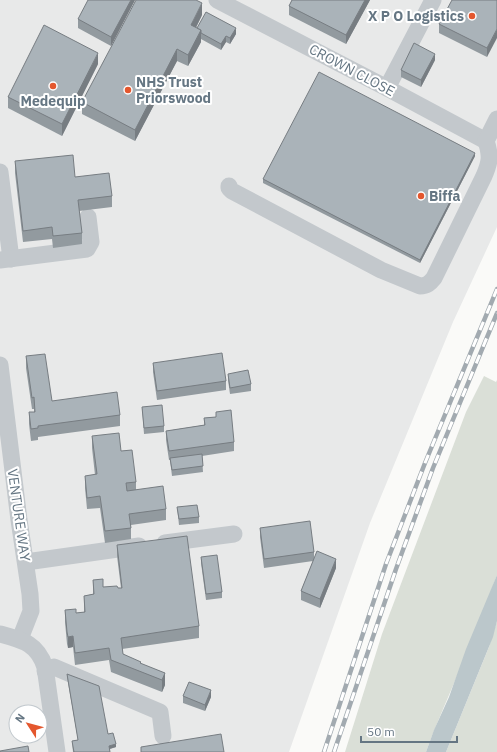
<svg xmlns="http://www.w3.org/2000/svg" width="497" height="752" font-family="'IBM Plex Sans',sans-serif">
<rect width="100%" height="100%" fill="#fafaf8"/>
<path fill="#e8e9e9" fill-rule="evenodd" d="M0,0H497V227L453,322L370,523L289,752H0ZM16,712H40V736H16Z"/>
<g fill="#dadfd7">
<path d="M484,376L496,382L497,380V575C482,615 466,655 449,695C441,714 433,732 426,752H345L382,634L466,412Z"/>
<polygon points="497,621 497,752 446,752 489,647"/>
</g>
<polygon fill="#bbc7cb" points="497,575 497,621 493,637 446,752 426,752 434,730 449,697 466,649"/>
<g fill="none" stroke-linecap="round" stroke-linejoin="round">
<g stroke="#c3c8cc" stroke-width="17">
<polyline points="217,0 387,88 486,141"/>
<polyline points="387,88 433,0"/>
<polyline points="0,172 11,259"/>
<path d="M229,186V188L232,191L381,270L420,286C427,286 430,283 434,278L484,176C490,162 491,156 486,141L497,119"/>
<polyline points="0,260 87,249 91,242 88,217"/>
<polyline points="0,365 19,520 30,594 31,611 20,639"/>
<polyline points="165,543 234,534"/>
<polyline points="26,562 139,546"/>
<path d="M0,634C22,640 37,643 45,667L57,752"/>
<polyline points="45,671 54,667 160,712 163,736"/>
</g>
<defs>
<g id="rail">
<polyline points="324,752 386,564 425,463 497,289"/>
<polyline points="334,752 396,569 433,468 497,313"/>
</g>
</defs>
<use href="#rail" stroke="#a2aab0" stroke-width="4.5"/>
<use href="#rail" stroke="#fff" stroke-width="3" stroke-dasharray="9" stroke-linecap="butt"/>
</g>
<g fill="#929a9f">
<polygon points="135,0 111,46 78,28 78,19"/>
<polygon points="292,0 370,0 346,44 289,15 289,6"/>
<polygon points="497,0 487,57 439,33 439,24"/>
<polygon points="202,15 196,28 236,34 230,44 226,42 221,50 201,39 201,42 188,66 177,61 135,141 82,114 82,102"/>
<polygon points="435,60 421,87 401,77 401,70"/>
<polygon points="98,64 62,136 8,108 8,97"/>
<polygon points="475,156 420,263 263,183 263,179"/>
<polygon points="15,161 75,177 112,196 112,207 79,211 82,233 82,244 53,248 52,239 23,242 15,173"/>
<polygon points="26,356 52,401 120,415 120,426 38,437 38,440 31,441 29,424 29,412 34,412 34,409 32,409 26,368"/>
<polygon points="153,363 226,381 226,390 157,400 153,372"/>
<polygon points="228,374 251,384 251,391 230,394 228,380"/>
<polygon points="142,407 164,426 164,432 144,434"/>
<polygon points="216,412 234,442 234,451 202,456 203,472 172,476 170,460 169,460 166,440 166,431 204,425 204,418 216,417"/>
<polygon points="92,436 121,451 136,482 136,490 166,509 166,520 131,525 131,539 105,543 100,508 87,509 85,488 85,476 95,475 92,448"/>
<polygon points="177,507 199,517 199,523 179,525"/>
<polygon points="260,528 314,552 314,558 336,568 320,608 301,600 301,591 313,561 264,568 260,537"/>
<polygon points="117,545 199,626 199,638 122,649 123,654 141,664 165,673 165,685 162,692 111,672 109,660 75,665 73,647 68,648 67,644 65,622 65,610 76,613 84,612 84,596 93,594 93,580 103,587 121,588 117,556"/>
<polygon points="201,557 222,592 222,598 206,600 201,563"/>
<polygon points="67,674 116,747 110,749 110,752 73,752 72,741 78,740 67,677"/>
<polygon points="183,696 211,697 205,711 183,703"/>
</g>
<g fill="#777d82">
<polygon points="131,0 135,0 111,46 111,37"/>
<polygon points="365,0 370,0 346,44 346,35"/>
<polygon points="202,3 202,15 191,37 191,25"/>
<polygon points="236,28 236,34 230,44 230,38"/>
<polygon points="497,29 497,38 487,57 487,48"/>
<polygon points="201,30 201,42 188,66 188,55"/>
<polygon points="226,36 226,42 221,50 221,44"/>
<polygon points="177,49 177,61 135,141 135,130"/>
<polygon points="98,53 98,64 62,136 62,124"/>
<polygon points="435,54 435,60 421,87 421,80"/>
<polygon points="475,153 475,156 420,263 420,260"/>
<polygon points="336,559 336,568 320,608 320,599"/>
<polygon points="73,636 73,647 68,648 68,637"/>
<polygon points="165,673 165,685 162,692 162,680"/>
<polygon points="211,690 211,697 205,711 205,705"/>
<polygon points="116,744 116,747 109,749 109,746"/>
</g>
<g fill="#aab3b9" stroke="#777d82">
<polygon points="88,0 131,0 111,37 78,19"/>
<polygon points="136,0 196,0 202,3 191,25 201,30 188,55 177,49 135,130 82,102"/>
<polygon points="292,0 365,0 346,35 289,6"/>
<polygon points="452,0 497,0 497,29 487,48 439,24"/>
<polygon points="206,12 236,28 230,38 226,36 221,44 201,33 201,30 197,28"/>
<polygon points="44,25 98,53 62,124 8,97"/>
<polygon points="414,43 435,54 421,80 401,70"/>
<polygon points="319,72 475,153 420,260 263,179"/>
<polygon points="73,155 75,177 109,173 112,196 78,200 82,233 53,236 52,227 23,231 15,161"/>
<polygon points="222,353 226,381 157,391 153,363"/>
<polygon points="45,354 52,401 117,392 120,415 38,426 38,428 31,429 29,412 35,412 34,397 32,398 26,356"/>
<polygon points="248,370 251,384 230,388 228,374"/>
<polygon points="162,405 164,426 144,428 142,407"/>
<polygon points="231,410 234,442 169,451 166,431 205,425 204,418 216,417 216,412"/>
<polygon points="119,433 121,451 132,450 136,482 126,483 127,491 163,486 166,509 129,514 131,528 105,531 100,496 87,498 85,476 97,474 92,436"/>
<polygon points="202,454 203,466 172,470 170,458"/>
<polygon points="197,505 199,517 179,519 177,507"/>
<polygon points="310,521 314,552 264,559 260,528"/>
<polygon points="187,536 199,626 121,638 123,654 141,662 140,663 165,673 162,680 111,660 109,648 75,653 73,636 68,637 67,632 65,610 76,609 76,613 85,612 84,596 94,594 93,580 103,579 103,587 117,586 118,588 122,588 117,545"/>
<polygon points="317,551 336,559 320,599 301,591"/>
<polygon points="217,555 222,592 206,594 201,557"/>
<polygon points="67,674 99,686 108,734 113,733 116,744 109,746 110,752 74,752 72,741 78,740"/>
<polygon points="189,682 211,690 205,705 183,696"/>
<polygon points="221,734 224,752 141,752 141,747"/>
<polygon points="28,746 29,752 0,752 0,751"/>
</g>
<g fill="#e4572e" stroke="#fff" stroke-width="1.5">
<circle cx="472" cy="16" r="4"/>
<circle cx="53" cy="86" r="4"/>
<circle cx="128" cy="90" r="4"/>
<circle cx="421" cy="196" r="4"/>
</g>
<g text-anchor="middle" stroke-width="4" stroke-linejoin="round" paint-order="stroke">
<g font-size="14" font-weight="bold" fill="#657683" stroke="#fff" text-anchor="start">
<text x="464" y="21" text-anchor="end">X P O Logistics</text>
<text x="136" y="87">NHS Trust<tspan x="136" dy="16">Priorswood</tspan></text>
<text x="53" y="106" text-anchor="middle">Medequip</text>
<text x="429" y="201">Biffa</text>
</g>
<g font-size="14" fill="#657683" stroke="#fff">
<text transform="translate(352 70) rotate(28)" y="5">CROWN CLOSE</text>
<text transform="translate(19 515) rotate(82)" y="5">VENTURE WAY</text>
</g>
</g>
<g transform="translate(28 724) rotate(306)"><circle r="19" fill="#ffffff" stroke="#c1c8cd"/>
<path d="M0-3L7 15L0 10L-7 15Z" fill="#e4572e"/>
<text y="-6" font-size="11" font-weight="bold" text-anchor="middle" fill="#657683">N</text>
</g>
<path d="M361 736v6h96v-6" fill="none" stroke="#657683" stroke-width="2"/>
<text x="367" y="736" font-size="12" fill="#657683" stroke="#ffffff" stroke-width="3" paint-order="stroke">50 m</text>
</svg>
